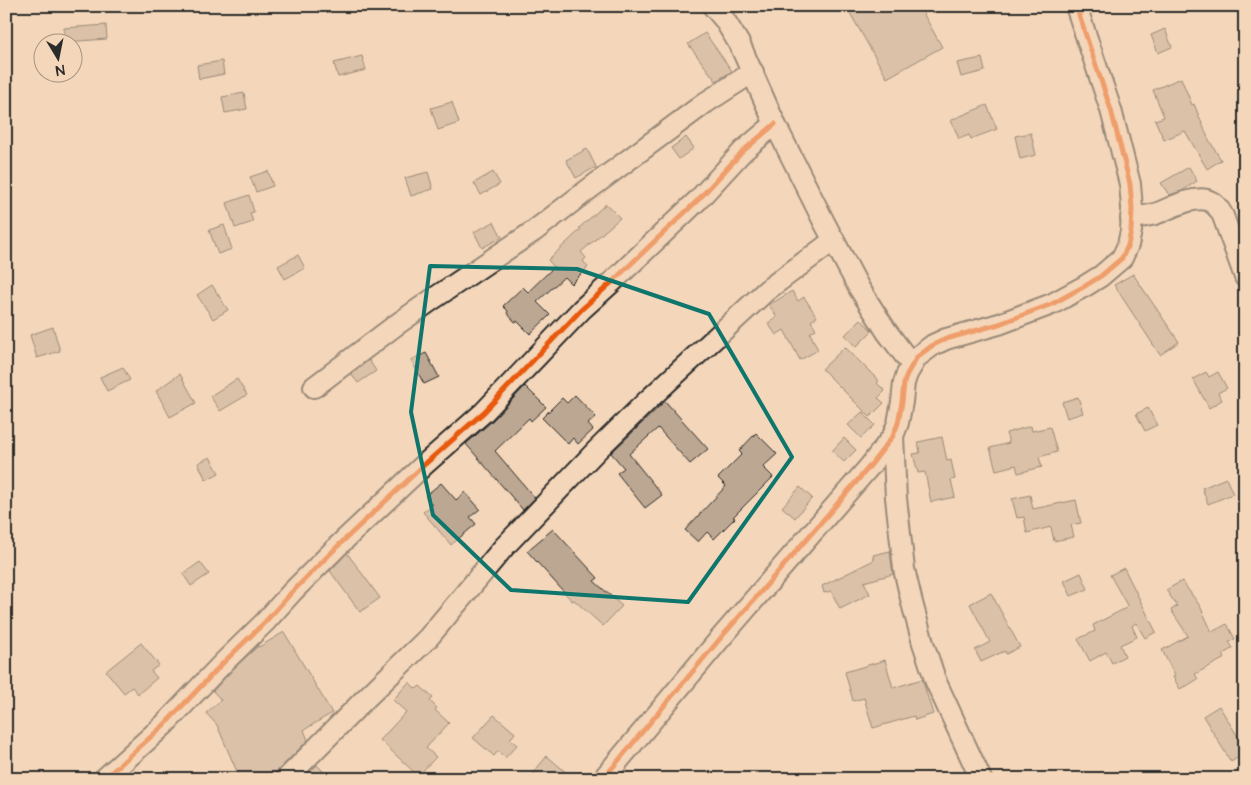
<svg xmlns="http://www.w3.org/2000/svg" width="1251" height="785" font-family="'Architects Daughter',sans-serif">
<rect width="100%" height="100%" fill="#f4d7ba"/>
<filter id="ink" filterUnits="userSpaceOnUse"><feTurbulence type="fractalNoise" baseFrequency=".02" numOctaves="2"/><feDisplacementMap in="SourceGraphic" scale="10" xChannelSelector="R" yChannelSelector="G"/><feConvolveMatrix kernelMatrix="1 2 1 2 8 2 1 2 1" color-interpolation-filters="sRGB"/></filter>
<g filter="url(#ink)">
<g fill="#bca792" stroke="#2b2b2b">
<polygon points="846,6 919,6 942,47 887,78"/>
<polygon points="106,25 107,39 65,42 64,28"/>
<polygon points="1165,29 1172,47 1158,53 1151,35"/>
<polygon points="705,33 732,71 716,81 688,44"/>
<polygon points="362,56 366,70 338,77 334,63"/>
<polygon points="982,58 985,71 961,77 957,63"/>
<polygon points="222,61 224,74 199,79 197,65"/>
<polygon points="1181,78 1192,105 1194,104 1208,138 1221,160 1207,169 1185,131 1164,140 1155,120 1164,117 1153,90"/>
<polygon points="244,93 247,109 225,113 222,97"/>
<polygon points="452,102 459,123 438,130 431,108"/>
<polygon points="987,105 997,129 971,139 969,135 959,139 951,120"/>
<polygon points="1031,133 1036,155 1020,159 1015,136"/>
<polygon points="686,137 694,148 679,159 671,148"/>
<polygon points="587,149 596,167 576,178 566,160"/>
<polygon points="1189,167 1197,181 1182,191 1169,195 1161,183"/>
<polygon points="268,171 273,186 256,192 250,177"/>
<polygon points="428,172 433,189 411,196 405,178"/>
<polygon points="493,172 500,184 481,195 474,183"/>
<polygon points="249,195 254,212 250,213 253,222 235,228 227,203"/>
<polygon points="606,204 620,218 581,252 586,258 583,261 588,267 571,284 564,277 537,302 550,315 530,334 517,321 515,322 507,313 508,311 503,306 523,287 528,292 554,267 548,260 581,229 579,228"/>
<polygon points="494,222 502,237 482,248 474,232"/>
<polygon points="224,225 232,249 218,254 209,230"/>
<polygon points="298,255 305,268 285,279 278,266"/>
<polygon points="1133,274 1179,342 1160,355 1114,285"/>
<polygon points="212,285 228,310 213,319 197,295"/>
<polygon points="792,291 798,301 804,297 817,317 811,321 816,329 810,333 818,350 800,360 784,330 776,335 768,323 777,317 769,305"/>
<polygon points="861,319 872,331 856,347 845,335"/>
<polygon points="53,327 60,351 37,358 30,335"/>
<polygon points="845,347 879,381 877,383 885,391 878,398 884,403 870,417 822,369"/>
<polygon points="426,353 439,377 424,384 411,360"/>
<polygon points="369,360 376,371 358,383 351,374"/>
<polygon points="123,367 130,380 107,391 100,377"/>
<polygon points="1206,372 1209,377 1218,372 1227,388 1218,393 1222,400 1209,408 1193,379"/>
<polygon points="180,374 196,403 170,417 156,391 171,380"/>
<polygon points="237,379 247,395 220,411 210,396"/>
<polygon points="525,386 546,407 531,421 529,418 495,451 535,498 523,510 466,444 493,420"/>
<polygon points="575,395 596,417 588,424 593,430 578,444 573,438 568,444 542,418 562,398 567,403"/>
<polygon points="1078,397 1083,413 1067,418 1062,402"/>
<polygon points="665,401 708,449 690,464 658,428 629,454 662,495 645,508 617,473 624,468 611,453"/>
<polygon points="1148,408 1157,425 1145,431 1136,414"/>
<polygon points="862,412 875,425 861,438 848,425"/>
<polygon points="1031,426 1032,431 1050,427 1057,452 1039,457 1042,467 1018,473 1016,465 996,470 990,448 1009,443 1006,433"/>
<polygon points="756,433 777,454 763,467 773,477 733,517 735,518 714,539 707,532 698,542 685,530 726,486 718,478 742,454 739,451"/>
<polygon points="942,437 947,461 951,460 955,479 951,480 955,497 931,502 925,472 918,473 913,454 920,453 918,442"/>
<polygon points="844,438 856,450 844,462 832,451"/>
<polygon points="210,457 219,473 206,480 198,463"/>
<polygon points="1226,478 1233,494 1208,504 1202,488"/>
<polygon points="441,483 456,500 465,492 480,509 470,517 476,524 451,545 423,512 432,505 425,496"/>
<polygon points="800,487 812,498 795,518 782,507"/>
<polygon points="1030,495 1033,509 1076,500 1081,523 1071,525 1074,537 1054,541 1051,527 1027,533 1024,517 1017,518 1012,499"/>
<polygon points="553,529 598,578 594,581 622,606 603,626 574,600 572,601 527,551"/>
<polygon points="890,551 893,574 864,582 870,594 840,609 831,591 824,593 822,586 874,560 873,555"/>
<polygon points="347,553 380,598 360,612 330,571"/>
<polygon points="200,562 209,574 191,586 183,574"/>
<polygon points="1124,568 1156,632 1145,638 1136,623 1132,626 1137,637 1120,645 1125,656 1112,663 1106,652 1090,661 1078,639 1095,631 1093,625 1128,607 1110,575"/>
<polygon points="1081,573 1088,589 1071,596 1064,581"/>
<polygon points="1182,581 1200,606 1212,632 1227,624 1235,639 1229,642 1233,648 1223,654 1225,658 1195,674 1198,679 1185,687 1185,686 1180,689 1173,677 1175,676 1162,650 1188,636 1171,610 1177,606 1166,590"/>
<polygon points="991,593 1020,647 1006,654 1005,651 981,662 975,650 990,642 970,604"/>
<polygon points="284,632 332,713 304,730 308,740 277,771 260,779 240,779 217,725 206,713 221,700 213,691 232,670 258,646 259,647"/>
<polygon points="141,643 159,665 151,671 157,678 138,694 132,687 124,693 106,671"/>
<polygon points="885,660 893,688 922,679 933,714 915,720 914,716 873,728 864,698 853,701 845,672"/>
<polygon points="409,682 416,689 420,686 433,698 430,701 437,708 435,710 449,723 426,748 436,757 418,776 380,740 406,712 393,700"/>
<polygon points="1219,706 1245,748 1245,753 1231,762 1203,716"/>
<polygon points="494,715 515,733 510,739 517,745 505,758 498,751 494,756 473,738"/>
<polygon points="547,756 574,779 540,779 533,773"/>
<polygon points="317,765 331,779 310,779 306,775"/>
</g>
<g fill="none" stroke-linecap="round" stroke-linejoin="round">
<defs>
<g id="street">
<polyline points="713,6 724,19 740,45 775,124 824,222 859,288 887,332 912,365"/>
<path d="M1131,218C1139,217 1147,216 1155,214C1169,209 1191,196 1207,200C1214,202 1220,210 1223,216L1245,277"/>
<polyline points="314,387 396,325 433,299 534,231 589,189 705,103 753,72"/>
<polyline points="893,436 896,498 904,569 912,603 923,643 936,682 981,779"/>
<polyline points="104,779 165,724 224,662 265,622 292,592 340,544 425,464 484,412 582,309 612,282 698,200 743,151 775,124"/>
<polyline points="286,779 362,702 428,638 504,547 596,451 647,401 767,290 834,240"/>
<polyline points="603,779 719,640 870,466 893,436 898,423 902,402 904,383 907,374 917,357 933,345 946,339 999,324 1052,304 1085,286 1101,276 1122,258 1128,245 1131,231 1132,208 1130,184 1111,110 1076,6"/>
</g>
</defs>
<use href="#street" stroke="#2b2b2b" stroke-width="24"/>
<use href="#street" stroke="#f4d7ba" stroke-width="20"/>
<defs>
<g id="cycleway">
<polyline points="104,779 165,724 224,662 265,622 292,592 340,544 425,464 484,412 582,309 612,282 698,200 743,151 775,124"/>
<polyline points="603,779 719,640 870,466 893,436 898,423 902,402 904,383 907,374 917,357 933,345 946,339 999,324 1052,304 1085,286 1101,276 1122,258 1128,245 1131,231 1132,208 1130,184 1111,110 1076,6"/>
</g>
</defs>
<use href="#cycleway" stroke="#f4d7ba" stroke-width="8"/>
<use href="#cycleway" stroke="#e8590c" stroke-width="5"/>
</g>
</g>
<path d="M0 0H1251V785H0ZM430,266L577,269L709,314L792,457L688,602L511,590L433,515L411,412Z" fill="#f4d7ba" fill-opacity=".55" fill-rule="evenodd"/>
<path fill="none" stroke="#0f766e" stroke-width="4" stroke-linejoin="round" d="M430,266L577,269L709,314L792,457L688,602L511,590L433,515L411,412Z"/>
<rect width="1251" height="785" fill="none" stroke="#f4d7ba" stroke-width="25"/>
<rect x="12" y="12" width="1226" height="760" fill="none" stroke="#2b2b2b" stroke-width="2" filter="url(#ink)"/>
<g transform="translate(58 58) rotate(170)"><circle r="24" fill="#f4d7ba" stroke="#a49281"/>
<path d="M0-4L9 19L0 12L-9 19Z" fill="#2b2b2b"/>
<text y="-8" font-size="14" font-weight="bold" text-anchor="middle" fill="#2b2b2b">N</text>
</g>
</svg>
